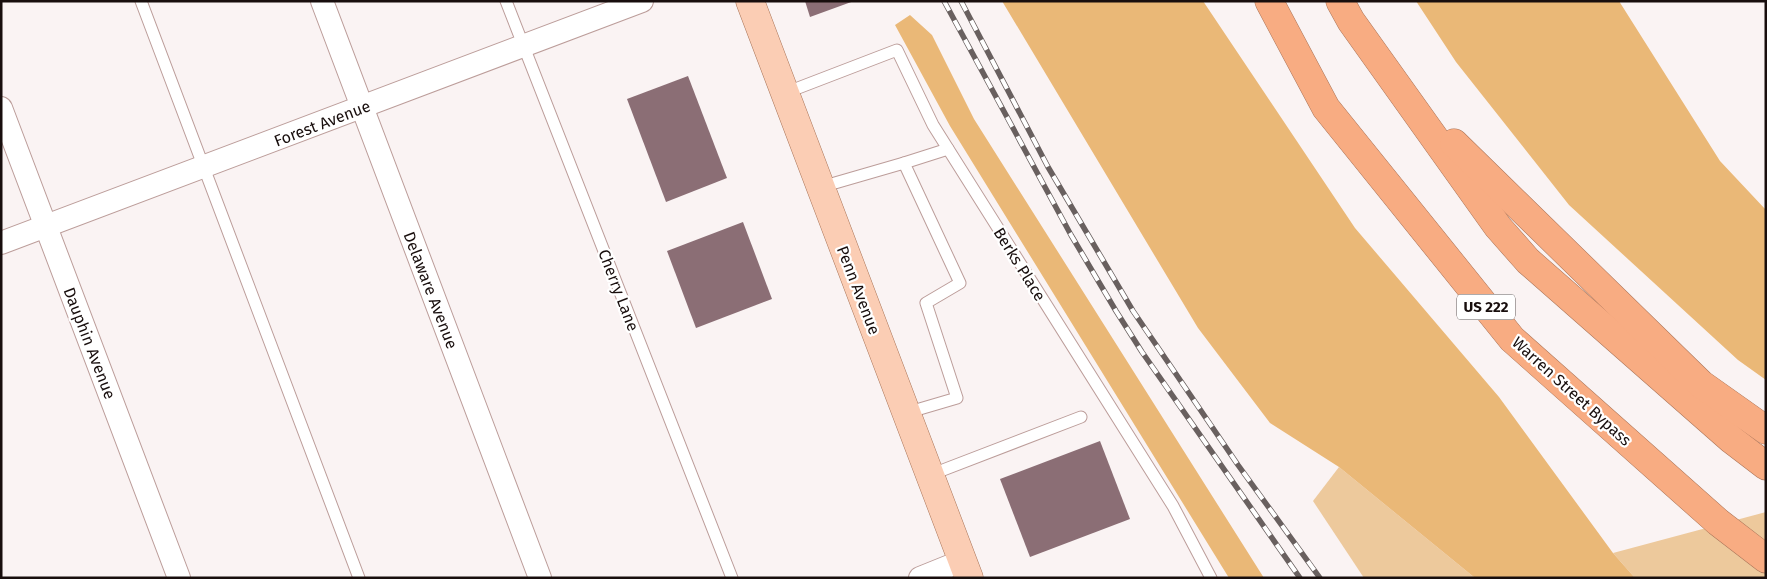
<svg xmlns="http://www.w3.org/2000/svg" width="1767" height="579" font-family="'Fira Sans',sans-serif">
<rect width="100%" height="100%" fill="#faf3f3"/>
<g fill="#edc99c">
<polygon points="1339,467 1475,578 1364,578 1313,501"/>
<polygon points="1766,512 1766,578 1635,578 1613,553"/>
</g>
<g fill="#eab877">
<polygon points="1002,1 1203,1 1355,228 1499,397 1613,553 1635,578 1475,578 1339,467 1270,423 1198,328"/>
<polygon points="1416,1 1619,1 1720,161 1766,210 1766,380 1738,360 1569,205 1456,62"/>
<polygon points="910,15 932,35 974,119 1264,578 1229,578 950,126 895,25"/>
</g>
<g fill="#8b6e75">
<polygon points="805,1 854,1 810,17"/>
<polygon points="688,76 727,178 666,202 627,99"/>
<polygon points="743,222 772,299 696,328 667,251"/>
<polygon points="1100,441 1130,519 1030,557 1000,479"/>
</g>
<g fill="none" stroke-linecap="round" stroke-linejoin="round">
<defs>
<g id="lane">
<polyline points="141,1 359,578"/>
<polyline points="506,1 732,578"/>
<polyline points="785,93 897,50 933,125 1173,506 1211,578"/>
<polyline points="904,163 948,149"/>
<polyline points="821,187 904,163 960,283 926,303 957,398 906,413"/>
<polyline points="930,475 1081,417"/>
</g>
<g id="street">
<polyline points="322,1 540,578"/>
<polyline points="1,108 179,578"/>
<polyline points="1,243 642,1"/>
<polyline points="920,578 962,561"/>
</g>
<polyline id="primary" points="750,1 969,578"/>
<g id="highway">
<polyline points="1269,1 1326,108 1512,339 1718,522 1766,559"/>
<polyline points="1340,1 1351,21 1498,227 1528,261 1732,440 1766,466"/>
<polyline points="1454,143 1701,384 1766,430"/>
</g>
</defs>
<use href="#lane" stroke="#bc9d9a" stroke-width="13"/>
<use href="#street" stroke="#bc9d9a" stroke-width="24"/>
<use href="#primary" stroke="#aa7559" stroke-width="29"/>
<use href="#highway" stroke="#aa7559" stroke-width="29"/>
<use href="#lane" stroke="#fff" stroke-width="11"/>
<use href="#street" stroke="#fff" stroke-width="22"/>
<use href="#primary" stroke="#fbcdb4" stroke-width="28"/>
<use href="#highway" stroke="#f8ac82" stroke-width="28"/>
<defs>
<g id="rail">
<polyline points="944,1 1071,235 1116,311 1142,352 1300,578"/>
<polyline points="961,1 1048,167 1133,311 1238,465 1320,578"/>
</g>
</defs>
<use href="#rail" stroke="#69605f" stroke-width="5.5"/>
<use href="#rail" stroke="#fff" stroke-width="4" stroke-dasharray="11" stroke-linecap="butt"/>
</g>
<g text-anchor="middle" stroke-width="4.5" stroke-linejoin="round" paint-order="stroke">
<rect fill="#fff" stroke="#5d5656" stroke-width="1" x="1457" y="294.5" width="58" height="25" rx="4"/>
<g font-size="15" font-weight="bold" fill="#180e0d">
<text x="1486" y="312">US 222</text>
</g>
<g font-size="16" fill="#180e0d" stroke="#fff">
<text transform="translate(322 123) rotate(-21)" y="6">Forest Avenue</text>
<text transform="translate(1020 264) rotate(58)" y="6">Berks Place</text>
<text transform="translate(431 290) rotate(69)" y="6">Delaware Avenue</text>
<text transform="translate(619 290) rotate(69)" y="6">Cherry Lane</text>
<text transform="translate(859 290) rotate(69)" y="6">Penn Avenue</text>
<text transform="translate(90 343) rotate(69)" y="6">Dauphin Avenue</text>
<text transform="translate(1572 391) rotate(42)" y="6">Warren Street Bypass</text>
</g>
</g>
<rect width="1767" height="579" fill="none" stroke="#180e0d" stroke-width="5"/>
</svg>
